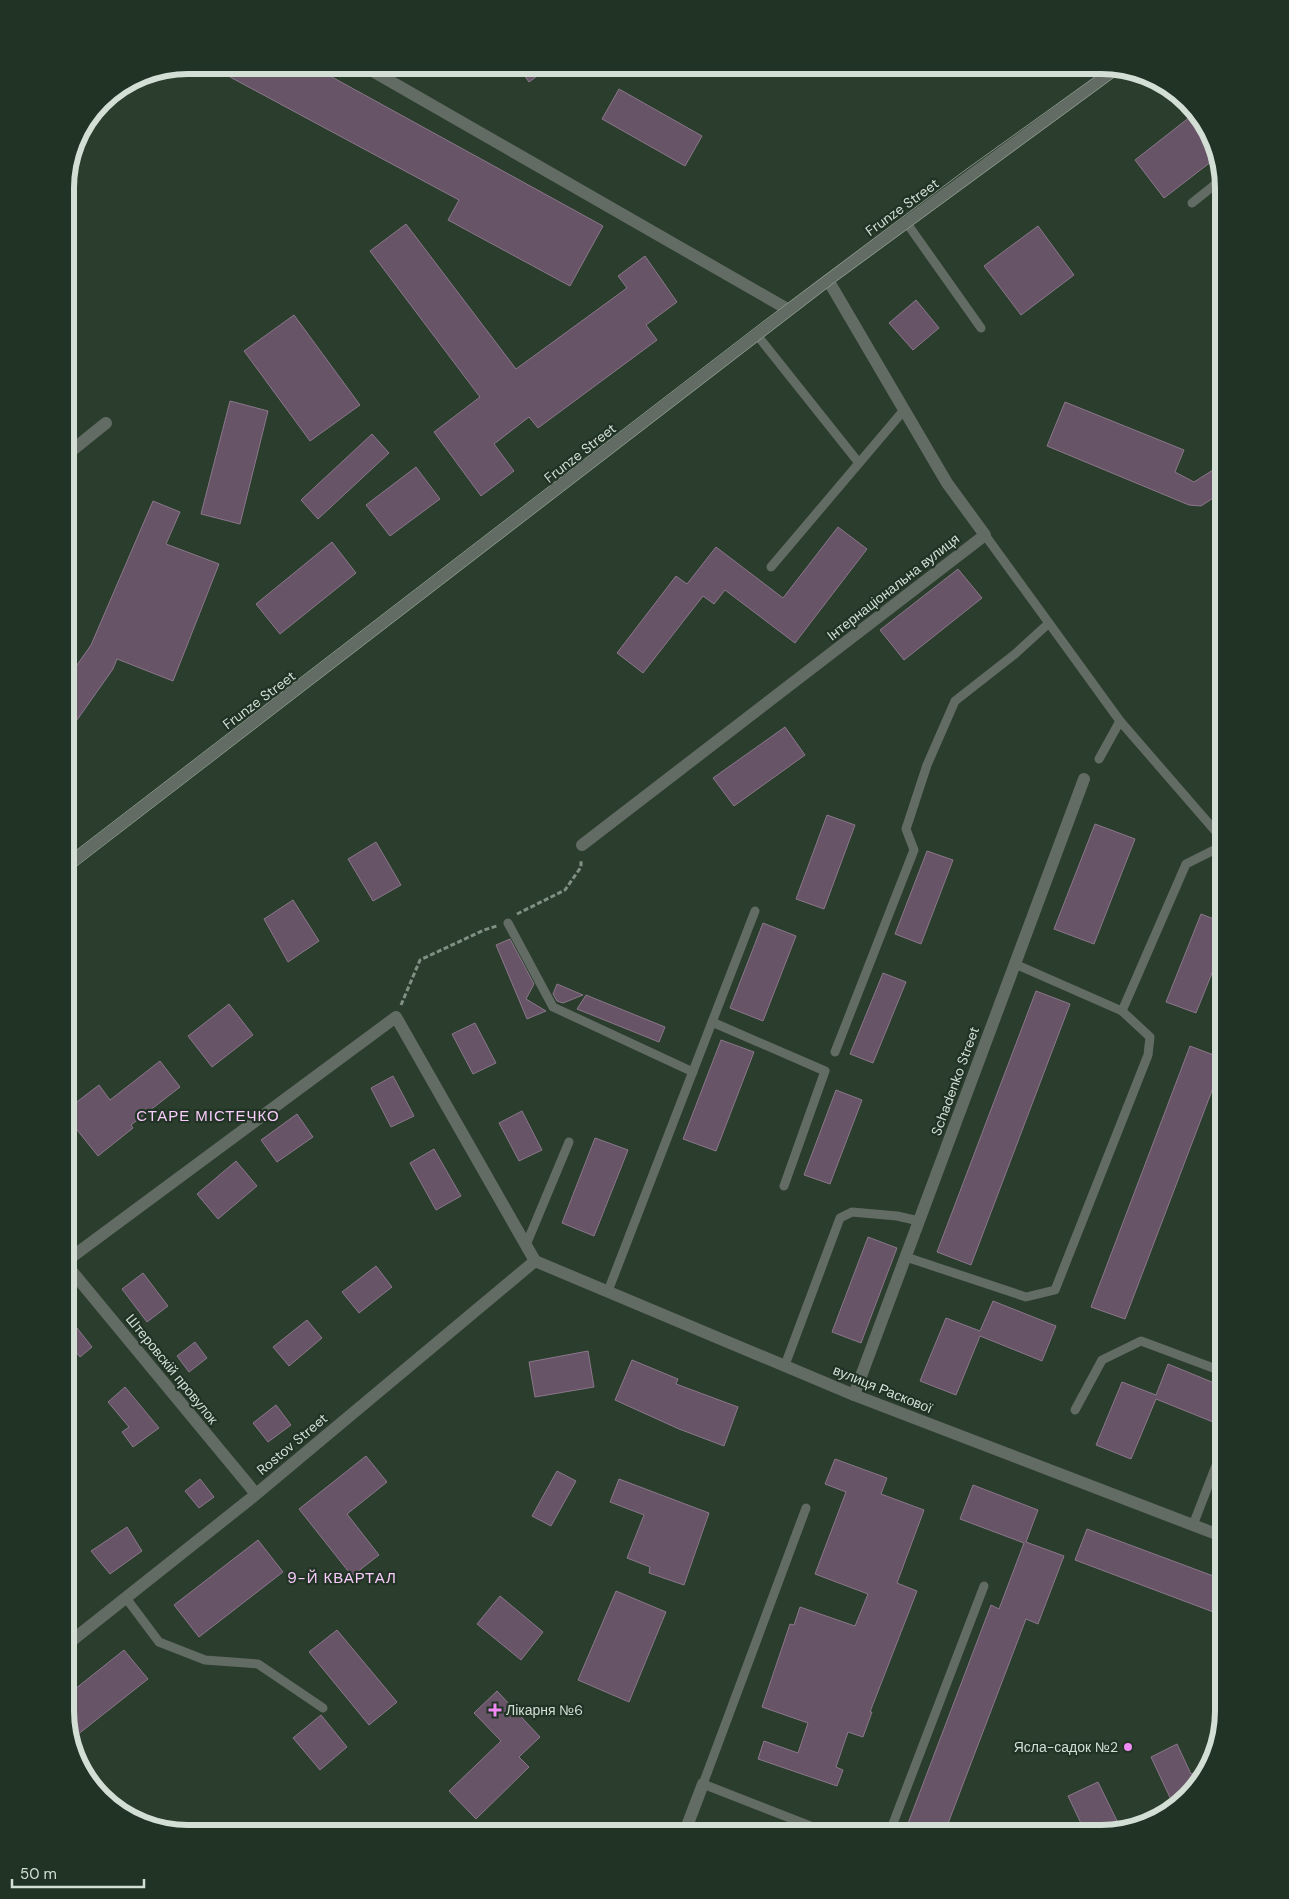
<svg xmlns="http://www.w3.org/2000/svg" width="1289" height="1899" font-family="'DM Sans',sans-serif">
<rect width="100%" height="100%" fill="#2b3d2d"/>
<g fill="#675567" stroke="#8a778a">
<polygon points="237,65 310,65 603,226 570,286 448,220 459,200 230,77"/>
<polygon points="517,65 552,65 529,82"/>
<polygon points="619,89 702,136 685,166 602,119"/>
<polygon points="1195,113 1208,127 1216,158 1164,198 1135,160"/>
<polygon points="406,224 516,369 627,288 618,276 645,256 677,302 646,325 657,340 538,428 529,417 494,444 514,471 481,496 434,432 480,397 370,251"/>
<polygon points="1038,226 1074,275 1021,315 984,266"/>
<polygon points="916,300 939,328 913,350 889,323"/>
<polygon points="294,315 360,405 310,441 244,351"/>
<polygon points="230,401 268,411 240,524 201,514"/>
<polygon points="1065,402 1184,450 1175,472 1194,482 1224,463 1224,491 1201,506 1189,505 1047,446"/>
<polygon points="372,434 389,453 318,519 301,500"/>
<polygon points="416,467 440,499 390,536 366,505"/>
<polygon points="153,501 180,512 166,544 219,564 173,681 117,659 113,669 65,737 65,682 91,645"/>
<polygon points="838,527 867,549 795,643 725,590 714,604 703,596 643,673 617,653 676,576 687,584 716,547 783,598"/>
<polygon points="332,542 356,573 280,634 256,604"/>
<polygon points="958,569 982,598 904,660 880,630"/>
<polygon points="785,727 805,755 734,806 713,778"/>
<polygon points="827,815 855,825 824,909 796,899"/>
<polygon points="1095,824 1135,839 1094,944 1054,929"/>
<polygon points="376,842 401,885 373,901 348,859"/>
<polygon points="927,851 953,860 921,944 895,934"/>
<polygon points="293,900 319,941 288,962 264,919"/>
<polygon points="1201,914 1224,923 1224,943 1196,1013 1166,1002"/>
<polygon points="763,923 796,936 763,1021 730,1008"/>
<polygon points="510,939 534,984 526,999 546,1011 527,1019 496,945"/>
<polygon points="883,973 906,982 873,1063 850,1054"/>
<polygon points="557,984 583,995 563,1003 557,1001 553,994"/>
<polygon points="1036,991 1070,1004 971,1265 937,1252"/>
<polygon points="586,995 665,1027 659,1042 577,1009"/>
<polygon points="229,1004 253,1035 212,1067 188,1036"/>
<polygon points="475,1023 496,1063 473,1074 452,1034"/>
<polygon points="721,1040 754,1052 716,1151 683,1139"/>
<polygon points="1190,1046 1224,1059 1125,1319 1091,1307"/>
<polygon points="160,1061 180,1087 131,1125 133,1128 98,1156 65,1115 65,1111 99,1085 110,1100"/>
<polygon points="393,1076 414,1116 391,1127 371,1088"/>
<polygon points="836,1090 862,1100 830,1184 804,1175"/>
<polygon points="522,1111 542,1150 519,1161 499,1123"/>
<polygon points="297,1114 313,1137 277,1162 261,1140"/>
<polygon points="595,1138 628,1150 594,1236 562,1223"/>
<polygon points="434,1149 461,1196 436,1210 410,1163"/>
<polygon points="236,1161 257,1186 218,1219 197,1194"/>
<polygon points="868,1237 897,1248 861,1343 832,1332"/>
<polygon points="376,1266 392,1287 359,1313 342,1292"/>
<polygon points="143,1273 168,1306 147,1322 122,1289"/>
<polygon points="993,1301 1056,1326 1042,1361 980,1336 956,1395 920,1381 946,1318 980,1331"/>
<polygon points="307,1320 322,1338 289,1366 273,1347"/>
<polygon points="77,1328 92,1347 80,1357 65,1338"/>
<polygon points="195,1342 207,1358 189,1372 177,1356"/>
<polygon points="588,1351 594,1387 535,1397 529,1362"/>
<polygon points="632,1360 678,1379 676,1384 738,1407 724,1446 679,1429 615,1400"/>
<polygon points="1168,1364 1224,1387 1224,1409 1218,1424 1156,1399 1131,1459 1096,1445 1122,1382 1156,1395"/>
<polygon points="125,1387 159,1428 133,1447 122,1432 129,1427 108,1402"/>
<polygon points="276,1405 291,1425 268,1442 253,1423"/>
<polygon points="366,1456 387,1482 347,1514 379,1555 352,1576 299,1509"/>
<polygon points="835,1459 887,1478 881,1494 924,1510 897,1583 917,1591 870,1712 872,1712 863,1737 848,1732 836,1767 843,1770 837,1786 758,1759 764,1741 798,1753 808,1723 762,1707 790,1624 794,1625 800,1607 855,1626 868,1594 815,1574 846,1492 825,1484"/>
<polygon points="557,1471 576,1481 551,1526 532,1516"/>
<polygon points="200,1479 214,1497 199,1508 185,1491"/>
<polygon points="619,1479 709,1513 684,1585 649,1573 650,1567 627,1558 644,1515 610,1502"/>
<polygon points="973,1485 1038,1510 1026,1542 1064,1556 1038,1624 1026,1619 944,1834 904,1834 991,1605 999,1609 1024,1543 960,1519"/>
<polygon points="127,1527 142,1551 110,1574 91,1551"/>
<polygon points="1087,1529 1224,1580 1224,1616 1075,1560"/>
<polygon points="258,1540 283,1572 199,1637 174,1605"/>
<polygon points="616,1591 666,1612 629,1702 578,1680"/>
<polygon points="500,1596 543,1632 521,1660 477,1624"/>
<polygon points="337,1630 397,1702 369,1725 309,1652"/>
<polygon points="124,1650 148,1679 72,1739 65,1711 65,1697"/>
<polygon points="497,1691 540,1737 519,1757 529,1767 476,1819 449,1791 501,1741 474,1713"/>
<polygon points="321,1715 347,1747 320,1770 293,1738"/>
<polygon points="1177,1744 1191,1774 1210,1765 1207,1773 1174,1806 1151,1757"/>
<polygon points="1098,1782 1121,1829 1101,1834 1086,1834 1068,1796"/>
</g>
<g fill="none" stroke-linecap="round" stroke-linejoin="round">
<g stroke="#819083" stroke-width="3" stroke-dasharray="5 2.5" stroke-linecap="butt">
<polyline points="517,914 565,890 581,867 581,860"/>
<polyline points="401,1005 420,960 484,930 497,926"/>
</g>
<g stroke="#636c64" stroke-width="9">
<polyline points="1192,203 1222,179"/>
<polyline points="906,222 981,328"/>
<polyline points="757,335 859,463"/>
<polyline points="985,535 1120,721 1224,841"/>
<polyline points="771,567 904,410"/>
<polyline points="1099,759 1120,721"/>
<polyline points="508,923 553,1007 693,1072"/>
<polyline points="1122,1011 1186,864 1224,845"/>
<polyline points="712,1022 825,1071 784,1186"/>
<polyline points="835,1052 914,850 906,829 927,765 955,701 1015,654 1049,623"/>
<polyline points="526,1245 569,1142"/>
<polyline points="906,1257 1026,1297 1055,1290 1148,1055 1150,1037 1122,1011 1015,964"/>
<polyline points="608,1291 755,911"/>
<polyline points="785,1365 840,1218 852,1212 897,1216 919,1221"/>
<polyline points="1075,1410 1102,1360 1141,1341 1224,1372"/>
<polyline points="806,1508 703,1784 831,1834"/>
<polyline points="1193,1525 1224,1445"/>
<polyline points="126,1598 159,1642 205,1660 258,1664 323,1708"/>
<polyline points="115,1808 164,1828"/>
<polyline points="889,1834 984,1586"/>
</g>
<g stroke="#636c64" stroke-width="12">
<polyline points="362,65 789,310"/>
<polyline points="65,456 106,423"/>
<polyline points="582,845 985,535 947,483 828,280"/>
<polyline points="65,867 828,280 1117,68"/>
<polyline points="535,1261 854,1395 1224,1537"/>
<polyline points="65,1262 396,1017 535,1261"/>
<polyline points="65,1263 256,1494"/>
<polyline points="854,1395 1084,779"/>
<polyline points="65,1646 249,1500 535,1261"/>
<polyline points="684,1834 703,1784"/>
</g>
<g stroke="#879689" stroke-width="1">
<polyline points="65,859 764,321 964,171 1110,66"/>
<polyline points="65,875 831,285 1124,70"/>
</g>
</g>
<g fill="#f08bf6" stroke="#213324" stroke-width="2">
<path d="M492.5 1702.5h5v5h5v5h-5v5h-5v-5h-5v-5h5z"/>
<circle cx="1128" cy="1747" r="5"/>
</g>
<g text-anchor="middle" stroke-width="4.5" stroke-linejoin="round" paint-order="stroke">
<g font-size="14" fill="#d3dfd5" stroke="#213324">
<text transform="translate(902 207) rotate(-36)" y="5">Frunze Street</text>
<text transform="translate(580 453) rotate(-38)" y="5">Frunze Street</text>
<text transform="translate(893 587) rotate(-38)" y="5">Інтернаціональна вулиця</text>
<text transform="translate(259 700) rotate(-37)" y="5">Frunze Street</text>
<text transform="translate(955 1081) rotate(-70)" y="5">Schadenko Street</text>
<text transform="translate(172 1369) rotate(51)" y="5">Штеровскій провулок</text>
<text transform="translate(883 1389) rotate(22)" y="5">вулиця Раскової</text>
<text transform="translate(292 1444) rotate(-40)" y="5">Rostov Street</text>
</g>
<g font-size="14" fill="#d3dfd5" stroke="#213324" text-anchor="start">
<text x="506" y="1715">Лікарня №6</text>
<text x="1118" y="1752" text-anchor="end">Ясла-садок №2</text>
</g>
<g font-size="15" letter-spacing="1" fill="#f9ccfb" stroke="#213324">
<text x="208" y="1121">СТАРЕ МІСТЕЧКО</text>
<text x="342" y="1583">9-Й КВАРТАЛ</text>
</g>
</g>
<path d="M0 0H1289V1899H0ZM188 74H1101A114 114 0 0 1 1215 188V1711A114 114 0 0 1 1101 1825H188A114 114 0 0 1 74 1711V188A114 114 0 0 1 188 74Z" fill="#213324" fill-rule="evenodd"/>
<path fill="none" stroke="#d3dfd5" stroke-width="6" d="M188 74H1101A114 114 0 0 1 1215 188V1711A114 114 0 0 1 1101 1825H188A114 114 0 0 1 74 1711V188A114 114 0 0 1 188 74Z"/>
<path d="M12 1879v8h132v-8" fill="none" stroke="#d3dfd5" stroke-width="2.5"/>
<text x="20" y="1879" font-size="15" fill="#d3dfd5" stroke="#213324" stroke-width="4" paint-order="stroke">50 m</text>
</svg>
